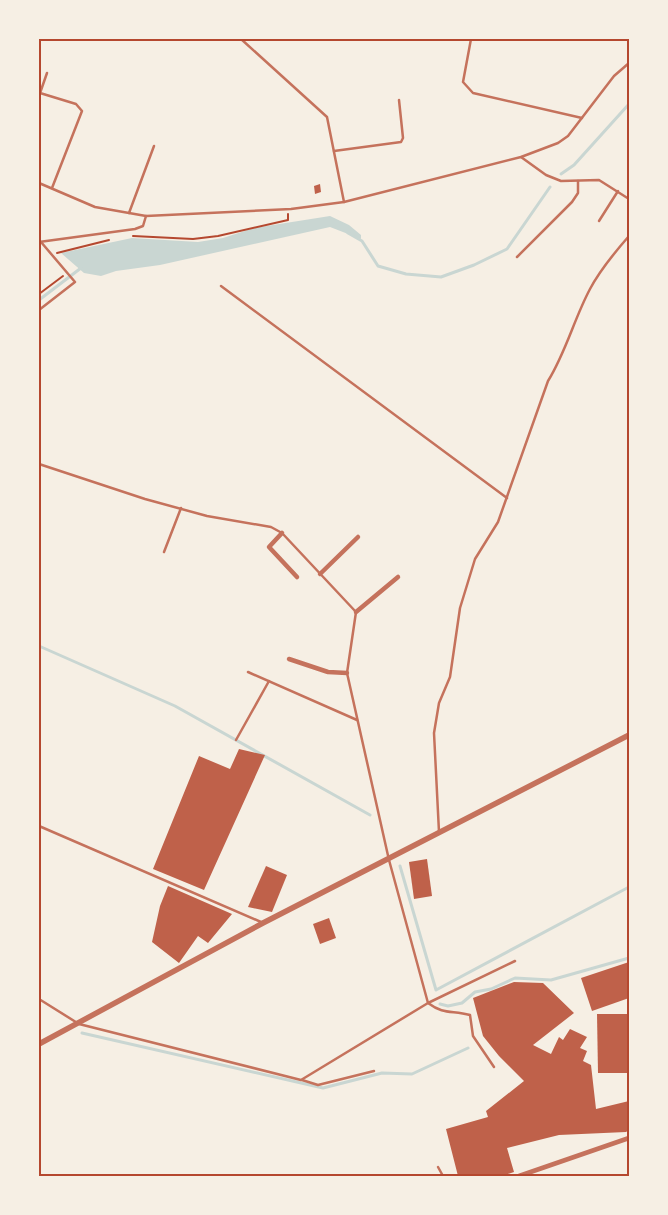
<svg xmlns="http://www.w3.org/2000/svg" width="668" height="1215" font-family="'PT Serif',serif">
<rect width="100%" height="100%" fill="#f6efe4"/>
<polygon fill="#c9d6d2" points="330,216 349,225 361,235 361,239 330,227 160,265 116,271 101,276 84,273 61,253 132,238 198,242 223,238 254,228"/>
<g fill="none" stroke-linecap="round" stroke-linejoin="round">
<g stroke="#c9d6d2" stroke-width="3">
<polyline points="561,174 574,165 629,104"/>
<polyline points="348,233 362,241 378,266 406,274 441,277 474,265 507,249 550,187"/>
<polyline points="39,300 81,268"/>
<polyline points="39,646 175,706 370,815"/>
<polyline points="400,866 436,990 629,887"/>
<polyline points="440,1004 448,1006 462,1003 475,992 491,989 515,978 551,980 629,958"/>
<polyline points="82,1033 323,1088 382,1073 412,1074 468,1048"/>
</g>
</g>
<g fill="#bf614a">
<polygon points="320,184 321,192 315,194 314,186"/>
<polygon points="239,749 265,755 204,890 153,869 199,756 230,769"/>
<polygon points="427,859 432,896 414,899 409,862"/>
<polygon points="266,866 287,875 272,912 248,907"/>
<polygon points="168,886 232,914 208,943 198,936 179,963 152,942 160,906"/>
<polygon points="329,918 336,938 320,944 313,924"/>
<polygon points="629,962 629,998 592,1011 581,978"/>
<polygon points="514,982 543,983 574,1013 533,1045 551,1054 559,1037 563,1040 570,1029 587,1037 580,1048 587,1051 583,1061 591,1065 596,1109 629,1101 629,1130 626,1132 559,1135 507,1148 514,1172 502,1176 458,1176 446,1129 488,1117 486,1111 524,1081 499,1056 483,1036 473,998"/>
<polygon points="597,1014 629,1014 629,1073 598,1073"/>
</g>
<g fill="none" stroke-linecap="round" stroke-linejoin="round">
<g stroke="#b5482f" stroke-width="2">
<polyline points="133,236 193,239 218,236 288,220 288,214"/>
<polyline points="57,253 109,240"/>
<polyline points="39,294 63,276"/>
</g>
<g stroke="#c5725c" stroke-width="2.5">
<polyline points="241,39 327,117 344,202"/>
<polyline points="471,39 463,82 473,93 582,118"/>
<polyline points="40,93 76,104 82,111 52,188"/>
<polyline points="39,96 47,73"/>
<polyline points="334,151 401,142 403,138 399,100"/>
<polyline points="521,157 546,175 561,181 599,180 629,199"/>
<polyline points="39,183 95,207 146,216 291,209 344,202 521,157 558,143 568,136 614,76 629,63"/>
<polyline points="129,213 154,146"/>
<polyline points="599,221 618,191"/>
<polyline points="39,242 135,229 143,226 146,216"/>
<polyline points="517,257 572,202 578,193 578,181"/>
<polyline points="221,286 507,498"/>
<polyline points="39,310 75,282 41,242"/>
<path d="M39,464L145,499L207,516L271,527L282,533L356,612L347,673L389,860L428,1003C444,1015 452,1010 470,1015L473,1036L494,1067"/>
<polyline points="164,552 181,508"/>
<polyline points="248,672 357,720"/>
<polyline points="236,740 269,681"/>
<polyline points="39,826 261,922"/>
<path d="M439,832L434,733L439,703L450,677L460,608L475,559L498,522L548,381C566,352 574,319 590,289C600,270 615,252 629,236"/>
<polyline points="39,999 79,1024 301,1080 428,1003 515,961"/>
<polyline points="302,1080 318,1085 374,1071"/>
<polyline points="438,1167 443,1176"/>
</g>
<g stroke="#c5725c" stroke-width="4.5">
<polyline points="282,533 269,547 297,577"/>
<polyline points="320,574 358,537"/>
<polyline points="356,612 398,577"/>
<polyline points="289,659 328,672 347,673"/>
<polyline points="519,1176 629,1138"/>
</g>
<polyline stroke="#c5725c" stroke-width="5.5" points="39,1044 263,923 629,735"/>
</g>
<rect width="668" height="1215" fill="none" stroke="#f6efe4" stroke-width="80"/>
<rect x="40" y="40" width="588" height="1135" fill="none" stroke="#b5482f" stroke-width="2"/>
</svg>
